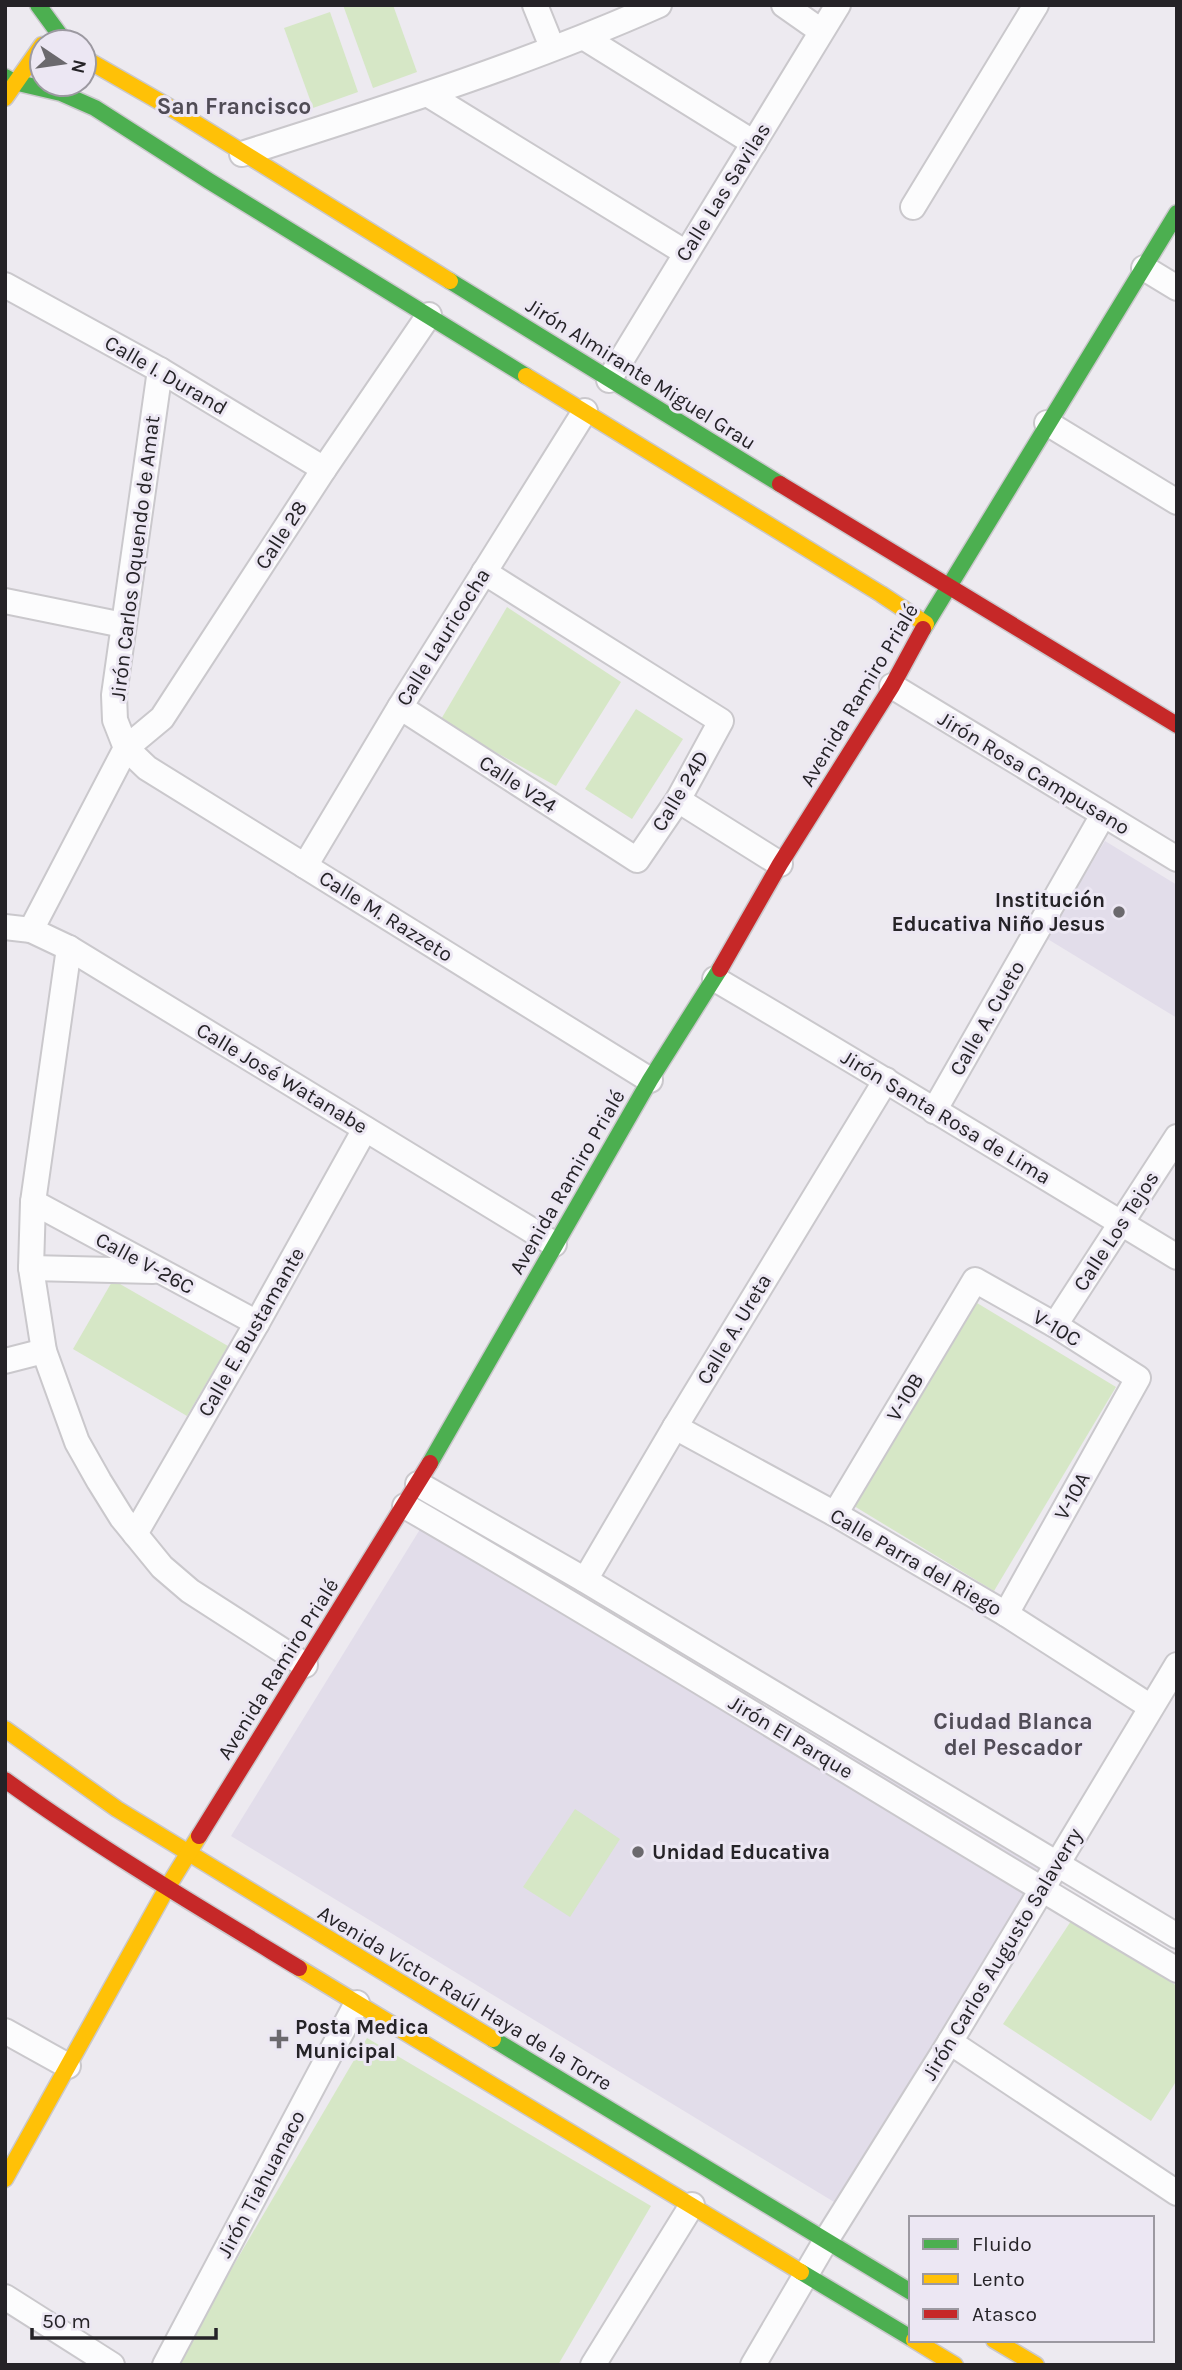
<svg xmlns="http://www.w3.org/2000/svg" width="1182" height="2370" font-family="Karla,sans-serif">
<rect width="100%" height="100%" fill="#edeaf0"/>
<g fill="#e2ddea">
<polygon points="1105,841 1177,885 1177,1018 1046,938"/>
<polygon points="430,1513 1047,1868 844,2208 231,1836"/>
</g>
<g fill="#d6e7c6">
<polygon points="343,5 393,5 417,72 373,88"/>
<polygon points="330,12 358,92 313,108 284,28"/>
<polygon points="507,607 621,682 556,786 440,721"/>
<polygon points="636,709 683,739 632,819 585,789"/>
<polygon points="113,1280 228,1346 187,1416 73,1349"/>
<polygon points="977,1303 1116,1387 994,1591 854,1506"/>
<polygon points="575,1809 620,1839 570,1917 523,1887"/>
<polygon points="1073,1918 1177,1986 1177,2080 1151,2121 1003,2024"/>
<polygon points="367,2038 651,2206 558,2365 175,2365"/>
</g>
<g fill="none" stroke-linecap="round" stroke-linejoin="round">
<defs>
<g id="street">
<polyline points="535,5 552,47"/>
<polyline points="784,5 821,31"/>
<polyline points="585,38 754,143"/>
<polyline points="429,95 686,253"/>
<path d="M242,154C383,109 524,65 659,5"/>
<polyline points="913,207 1036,5"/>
<polyline points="1144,268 1177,288"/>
<polyline points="5,285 160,370 324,469"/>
<polyline points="429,315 324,469 162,718 126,748 147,768 650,1080"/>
<polyline points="609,380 838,5"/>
<polyline points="1047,423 1177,502"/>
<polyline points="5,601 123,625"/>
<polyline points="892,686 1177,859"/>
<polyline points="400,707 637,860 678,800 721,721 484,572"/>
<polyline points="678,800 780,864"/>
<polyline points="305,866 400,707 585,411"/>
<polyline points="5,927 31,930 69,948 554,1244"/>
<polyline points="31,930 126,748 115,720 114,695 160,370"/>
<polyline points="69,948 33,1202 31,1268 44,1351 77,1442 99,1481 122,1518 162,1567 190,1591 305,1665"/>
<path d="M715,979C870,1070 1023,1164 1177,1257"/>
<polyline points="934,1111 1103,815"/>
<polyline points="33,1202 257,1323"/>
<polyline points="31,1268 153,1271"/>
<polyline points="1055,1325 1177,1137"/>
<polyline points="5,1361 44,1351"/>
<polyline points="675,1427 835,1514 1006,1614 1151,1707"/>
<polyline points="418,1484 585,1580 1177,1936"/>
<path d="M405,1506C664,1656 918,1817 1177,1970"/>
<polyline points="835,1514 975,1280 1055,1325 1138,1378 1006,1614"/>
<polyline points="135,1534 257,1323 365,1129"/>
<polyline points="585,1580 675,1427 886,1080"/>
<polyline points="5,2031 68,2066"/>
<polyline points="950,2042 1177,2193"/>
<polyline points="5,2297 112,2365"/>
<polyline points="165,2365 357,2003"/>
<polyline points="593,2365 692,2205"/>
<polyline points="753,2365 825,2242 950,2042 1177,1665"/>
</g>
<g id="fast">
<polyline points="38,5 65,42"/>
<polyline points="5,77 14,82 61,93 95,108 209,181 526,376"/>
<polyline points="450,281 780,484"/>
<polyline points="923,629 1177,213"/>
<polyline points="430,1463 650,1080 720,969"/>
<polyline points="493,2039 911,2292"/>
<polyline points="801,2272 911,2338"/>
</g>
<g id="slow">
<polyline points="84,58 176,111 450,281"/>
<polyline points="5,98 42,45"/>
<polyline points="526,376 881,594 926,624"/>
<polyline points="5,1729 117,1809 493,2039"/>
<polyline points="299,1968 801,2272"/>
<polyline points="5,2179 167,1888 199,1836"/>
<polyline points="914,2340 955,2365"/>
<polyline points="994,2340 1036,2365"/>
</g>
<g id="jam">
<polyline points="780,484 1177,725"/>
<polyline points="720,969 780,864 892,686 923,629"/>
<path d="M5,1780C99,1848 200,1908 299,1968"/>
<polyline points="199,1836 430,1463"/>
</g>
</defs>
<use href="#street" stroke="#cac8cc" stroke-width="28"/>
<use href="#fast" stroke="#cac8cc" stroke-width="19"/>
<use href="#slow" stroke="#cac8cc" stroke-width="19"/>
<use href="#jam" stroke="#cac8cc" stroke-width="19"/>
<use href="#street" stroke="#fcfcfd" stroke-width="24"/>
<use href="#fast" stroke="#4caf50" stroke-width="16"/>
<use href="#slow" stroke="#ffc107" stroke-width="16"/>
<use href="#jam" stroke="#c62828" stroke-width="16"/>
</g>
<g fill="#6b696d" stroke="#ece7f3" stroke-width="2.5">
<circle cx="1119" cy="912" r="7"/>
<circle cx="638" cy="1852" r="7"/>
<path d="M275.5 2028.5h7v7h7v7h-7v7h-7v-7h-7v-7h7z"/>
</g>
<g text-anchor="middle" stroke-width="6" stroke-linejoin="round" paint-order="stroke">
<g font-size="21" fill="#252327" stroke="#ece7f3">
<text transform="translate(723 192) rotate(-58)" y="7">Calle Las Savilas</text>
<text transform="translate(641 374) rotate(32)" y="7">Jirón Almirante Miguel Grau</text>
<text transform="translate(166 375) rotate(30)" y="7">Calle I. Durand</text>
<text transform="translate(281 535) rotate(-57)" y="7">Calle 28</text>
<text transform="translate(135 558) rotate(-83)" y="7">Jirón Carlos Oquendo de Amat</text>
<text transform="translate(443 637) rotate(-58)" y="7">Calle Lauricocha</text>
<text transform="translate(859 695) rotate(-59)" y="7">Avenida Ramiro Prialé</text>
<text transform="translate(1034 773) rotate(31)" y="7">Jirón Rosa Campusano</text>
<text transform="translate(518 784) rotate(33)" y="7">Calle V24</text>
<text transform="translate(680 791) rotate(-59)" y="7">Calle 24D</text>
<text transform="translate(386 916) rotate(32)" y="7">Calle M. Razzeto</text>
<text transform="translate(987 1018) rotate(-60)" y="7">Calle A. Cueto</text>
<text transform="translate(282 1078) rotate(31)" y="7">Calle José Watanabe</text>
<text transform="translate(946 1117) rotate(31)" y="7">Jirón Santa Rosa de Lima</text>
<text transform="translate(567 1182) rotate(-60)" y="7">Avenida Ramiro Prialé</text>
<text transform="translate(1116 1231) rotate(-57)" y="7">Calle Los Tejos</text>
<text transform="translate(145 1263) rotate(28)" y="7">Calle V-26C</text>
<text transform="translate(1057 1328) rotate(31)" y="7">V-10C</text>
<text transform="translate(734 1329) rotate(-59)" y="7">Calle A. Ureta</text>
<text transform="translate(251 1332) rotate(-60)" y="7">Calle E. Bustamante</text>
<text transform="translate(905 1397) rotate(-59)" y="7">V-10B</text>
<text transform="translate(1072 1496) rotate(-61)" y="7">V-10A</text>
<text transform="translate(916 1562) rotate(30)" y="7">Calle Parra del Riego</text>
<text transform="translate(278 1669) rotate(-58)" y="7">Avenida Ramiro Prialé</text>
<text transform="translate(791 1737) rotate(31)" y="7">Jirón El Parque</text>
<text transform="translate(1002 1954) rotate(-59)" y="7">Jirón Carlos Augusto Salaverry</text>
<text transform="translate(465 1998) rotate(31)" y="7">Avenida Víctor Raúl Haya de la Torre</text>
<text transform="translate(261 2184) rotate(-62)" y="7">Jirón Tiahuanaco</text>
</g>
<g font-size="21" font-weight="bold" fill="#252327" stroke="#ece7f3" text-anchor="start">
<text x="1105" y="907" text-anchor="end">Institución<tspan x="1105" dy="24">Educativa Niño Jesus</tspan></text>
<text x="652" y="1859">Unidad Educativa</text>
<text x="295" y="2034">Posta Medica<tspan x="295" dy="24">Municipal</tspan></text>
</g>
<g font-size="23" font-weight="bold" fill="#504c56" stroke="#ece7f3">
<text x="234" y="114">San Francisco</text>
<text x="1013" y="1729">Ciudad Blanca<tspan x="1013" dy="26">del Pescador</tspan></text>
</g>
</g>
<rect width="1182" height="2370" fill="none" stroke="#252327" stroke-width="14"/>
<rect x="909" y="2216" width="245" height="126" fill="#ece7f3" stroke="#9c99a1" stroke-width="2"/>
<rect x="923" y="2239" width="35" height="10" fill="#4caf50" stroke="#9c99a1" stroke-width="2"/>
<text x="972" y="2251" font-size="21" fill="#252327">Fluido</text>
<rect x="923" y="2274" width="35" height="10" fill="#ffc107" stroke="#9c99a1" stroke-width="2"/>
<text x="972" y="2286" font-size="21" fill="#252327">Lento</text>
<rect x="923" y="2309" width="35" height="10" fill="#c62828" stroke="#9c99a1" stroke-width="2"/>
<text x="972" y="2321" font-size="21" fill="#252327">Atasco</text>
<g transform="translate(63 63) rotate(103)"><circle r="33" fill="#ece7f3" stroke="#9c99a1" stroke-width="2"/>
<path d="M0-5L12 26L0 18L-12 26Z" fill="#6b696d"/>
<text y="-10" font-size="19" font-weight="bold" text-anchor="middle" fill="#252327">N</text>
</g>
<path d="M32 2328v10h184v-10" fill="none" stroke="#252327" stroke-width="3.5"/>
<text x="42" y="2328" font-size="21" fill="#252327" stroke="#ece7f3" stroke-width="5" paint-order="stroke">50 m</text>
</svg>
